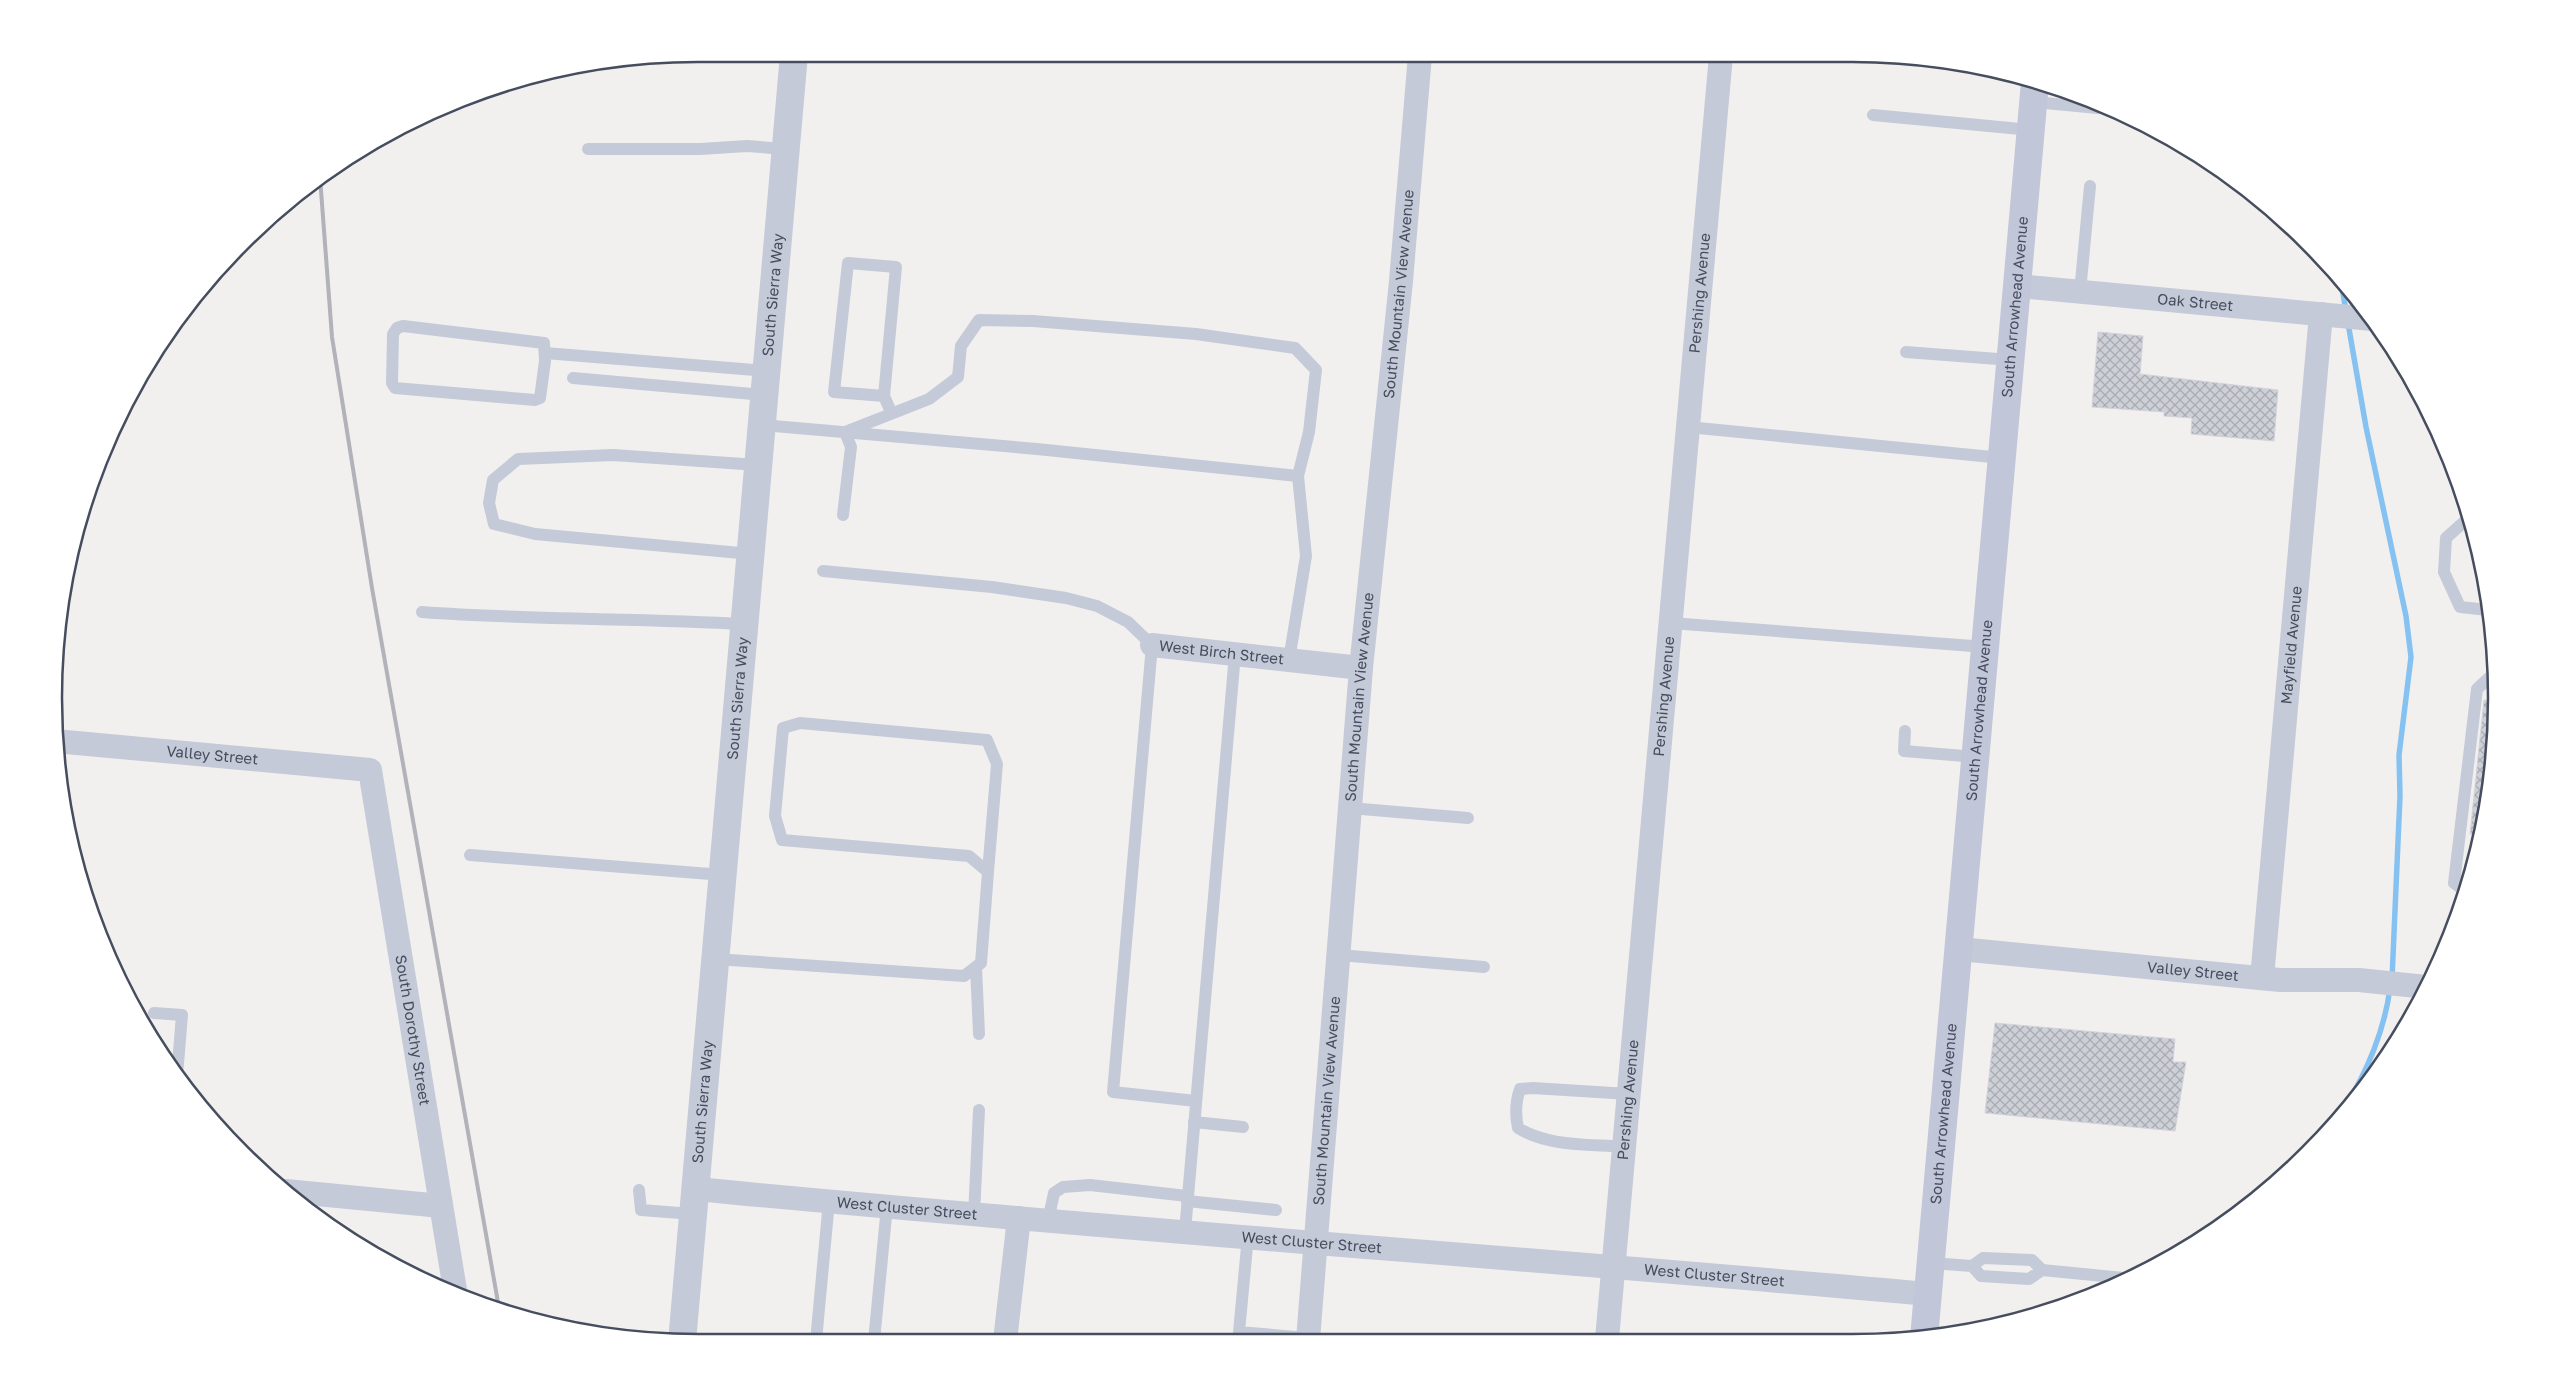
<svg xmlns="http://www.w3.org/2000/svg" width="2551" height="1397" font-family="'Golos Text',sans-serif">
<defs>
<pattern id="building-cross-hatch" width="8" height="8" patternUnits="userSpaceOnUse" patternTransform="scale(1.25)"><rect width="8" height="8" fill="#ced0d7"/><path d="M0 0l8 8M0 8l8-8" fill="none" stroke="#a9abb2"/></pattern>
</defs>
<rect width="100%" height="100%" fill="#f2f0ef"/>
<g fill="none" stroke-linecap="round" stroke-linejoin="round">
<g stroke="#86c2f1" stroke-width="5.5">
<polyline points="2341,282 2346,311"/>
<polyline points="2348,323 2366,427 2406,616 2411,657 2399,755 2400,796 2392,979"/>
<path d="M2301,1155C2315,1139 2333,1124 2345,1106C2367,1073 2385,1028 2390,988"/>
</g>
</g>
<g fill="url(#building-cross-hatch)" stroke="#d3d3db">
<polygon points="2098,332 2143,336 2140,374 2278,390 2274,441 2191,434 2192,418 2164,416 2164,412 2092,407"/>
<polygon points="2484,700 2494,701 2492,782 2479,836 2470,834"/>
<polygon points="1995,1023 2175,1039 2173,1062 2186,1062 2175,1131 1985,1113"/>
</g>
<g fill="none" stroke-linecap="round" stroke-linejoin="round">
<g stroke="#c5cad8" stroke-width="12">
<polyline points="2034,102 2098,108"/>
<polyline points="1873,115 2031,130"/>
<polyline points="588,149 700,149 747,146 786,149"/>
<polyline points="2080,292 2090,186"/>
<polygon points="403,326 544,343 545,361 540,398 535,400 395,388 392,383 393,334 397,328"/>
<polyline points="1906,352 2011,360"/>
<polyline points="545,353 766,371"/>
<polyline points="573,378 764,395"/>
<polyline points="884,396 834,392 848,263 896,267 884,396 891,412"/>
<polyline points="762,425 1037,449 1298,476 1309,432 1316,370 1295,348 1196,334 1033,321 979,320 961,346 958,377 929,399 845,432"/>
<polyline points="1688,427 2002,458"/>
<polyline points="843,515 851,447 845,432"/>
<polyline points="2472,522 2465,521 2446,538 2444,572 2460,607 2488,610"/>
<polyline points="751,554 535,534 494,524 489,503 493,480 518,459 613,455 758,465"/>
<polyline points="823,571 992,587 1066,598 1097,606 1128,622 1152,645 1113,1092 1196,1101"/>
<path d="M422,612C529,620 637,618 744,624"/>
<polyline points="1671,623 1986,647"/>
<polyline points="1289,660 1306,556 1298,476"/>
<polyline points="1905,731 1904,751 1976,757"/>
<polyline points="1350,808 1468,818"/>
<polyline points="470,855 723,875"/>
<polyline points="2466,892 2454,883 2477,689 2491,676 2495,676"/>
<polyline points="1339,955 1484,967"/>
<polyline points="715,959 964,976 981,963 988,872 969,856 782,840 775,816 783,728 800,723 987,740 997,764 988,872"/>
<polyline points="976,967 979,1034"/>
<polyline points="154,1013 182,1015 177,1076"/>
<polyline points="1194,1122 1243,1127"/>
<path d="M1624,1147C1590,1144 1548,1147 1518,1128C1515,1114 1515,1103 1520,1089L1533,1088L1629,1094"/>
<polyline points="639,1190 641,1210 693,1214"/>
<polyline points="1187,1201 1276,1210"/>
<polyline points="974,1215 979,1110"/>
<polyline points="1048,1221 1054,1193 1063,1187 1090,1185 1187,1196"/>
<polyline points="1185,1231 1235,654"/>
<polyline points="1248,1236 1239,1332 1308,1338"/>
<polyline points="1931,1263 1972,1266 1983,1258 2032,1260 2042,1270 2029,1279 1981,1276 1972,1266"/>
<polyline points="2042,1270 2124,1278"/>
<polyline points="816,1341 829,1201"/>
<polyline points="874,1341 887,1206"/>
</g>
<g stroke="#c5cad8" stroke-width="24">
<path id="s1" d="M2018,286L2372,319"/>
<path id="s2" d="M1152,645L1361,668"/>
<path id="s3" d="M55,741L370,770L455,1290"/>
<path id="s4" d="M1959,949L2280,980H2359L2426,987"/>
<path id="s5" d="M2262,978L2321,314"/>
<path id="s6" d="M696,1189C1106,1229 1517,1257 1928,1294"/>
<polyline points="286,1191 441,1206"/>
<path id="s7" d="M1607,1339L1721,55"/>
<path id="s8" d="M1308,1340L1361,668L1401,281L1420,55"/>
<polyline points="1005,1341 1019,1218"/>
</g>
<path stroke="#c5cad8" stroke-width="28" id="s9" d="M682,1342L794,54"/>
<path stroke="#c1c7d9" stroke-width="28" id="s10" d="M1924,1338L2035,82"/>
<polyline stroke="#b1b2ba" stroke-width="4" points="320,177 332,337 372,588 499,1308"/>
</g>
<g text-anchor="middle" stroke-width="4" stroke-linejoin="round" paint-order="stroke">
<g font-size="15" fill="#464d5e" stroke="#fff">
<text dy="5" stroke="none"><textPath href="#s7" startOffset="1050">Pershing Avenue</textPath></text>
<text dy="5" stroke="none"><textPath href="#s9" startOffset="1051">South Sierra Way</textPath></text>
<text dy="5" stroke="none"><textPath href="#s8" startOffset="1050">South Mountain View Avenue</textPath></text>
<text dy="5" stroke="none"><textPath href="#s1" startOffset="178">Oak Street</textPath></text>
<text dy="5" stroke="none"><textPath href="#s10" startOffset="1035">South Arrowhead Avenue</textPath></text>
<text dy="5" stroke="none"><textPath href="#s5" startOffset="334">Mayfield Avenue</textPath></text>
<text dy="5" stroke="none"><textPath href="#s2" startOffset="70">West Birch Street</textPath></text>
<text dy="5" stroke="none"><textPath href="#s8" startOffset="645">South Mountain View Avenue</textPath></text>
<text dy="5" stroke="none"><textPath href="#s7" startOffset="645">Pershing Avenue</textPath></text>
<text dy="5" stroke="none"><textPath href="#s9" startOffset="646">South Sierra Way</textPath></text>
<text dy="5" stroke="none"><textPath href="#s10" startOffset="630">South Arrowhead Avenue</textPath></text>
<text dy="5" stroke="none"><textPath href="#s3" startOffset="158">Valley Street</textPath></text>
<text dy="5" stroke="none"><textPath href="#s4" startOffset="235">Valley Street</textPath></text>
<text dy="5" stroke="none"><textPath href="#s3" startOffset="580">South Dorothy Street</textPath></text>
<text dy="5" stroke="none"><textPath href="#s7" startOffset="240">Pershing Avenue</textPath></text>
<text dy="5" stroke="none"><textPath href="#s9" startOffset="241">South Sierra Way</textPath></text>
<text dy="5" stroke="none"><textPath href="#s8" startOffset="240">South Mountain View Avenue</textPath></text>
<text dy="5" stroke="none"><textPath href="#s10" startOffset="225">South Arrowhead Avenue</textPath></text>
<text dy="5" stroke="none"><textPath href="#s6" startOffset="212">West Cluster Street</textPath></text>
<text dy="5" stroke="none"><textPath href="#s6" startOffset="618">West Cluster Street</textPath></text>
<text dy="5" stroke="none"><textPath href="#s6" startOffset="1022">West Cluster Street</textPath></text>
</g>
</g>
<path d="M0 0H2551V1397H0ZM698 62H1852A636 636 0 0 1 2488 698V698A636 636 0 0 1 1852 1334H698A636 636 0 0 1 62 698V698A636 636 0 0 1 698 62Z" fill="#fff" fill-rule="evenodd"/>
<path fill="none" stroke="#464d5e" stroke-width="2.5" d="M698 62H1852A636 636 0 0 1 2488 698V698A636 636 0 0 1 1852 1334H698A636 636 0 0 1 62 698V698A636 636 0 0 1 698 62Z"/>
</svg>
